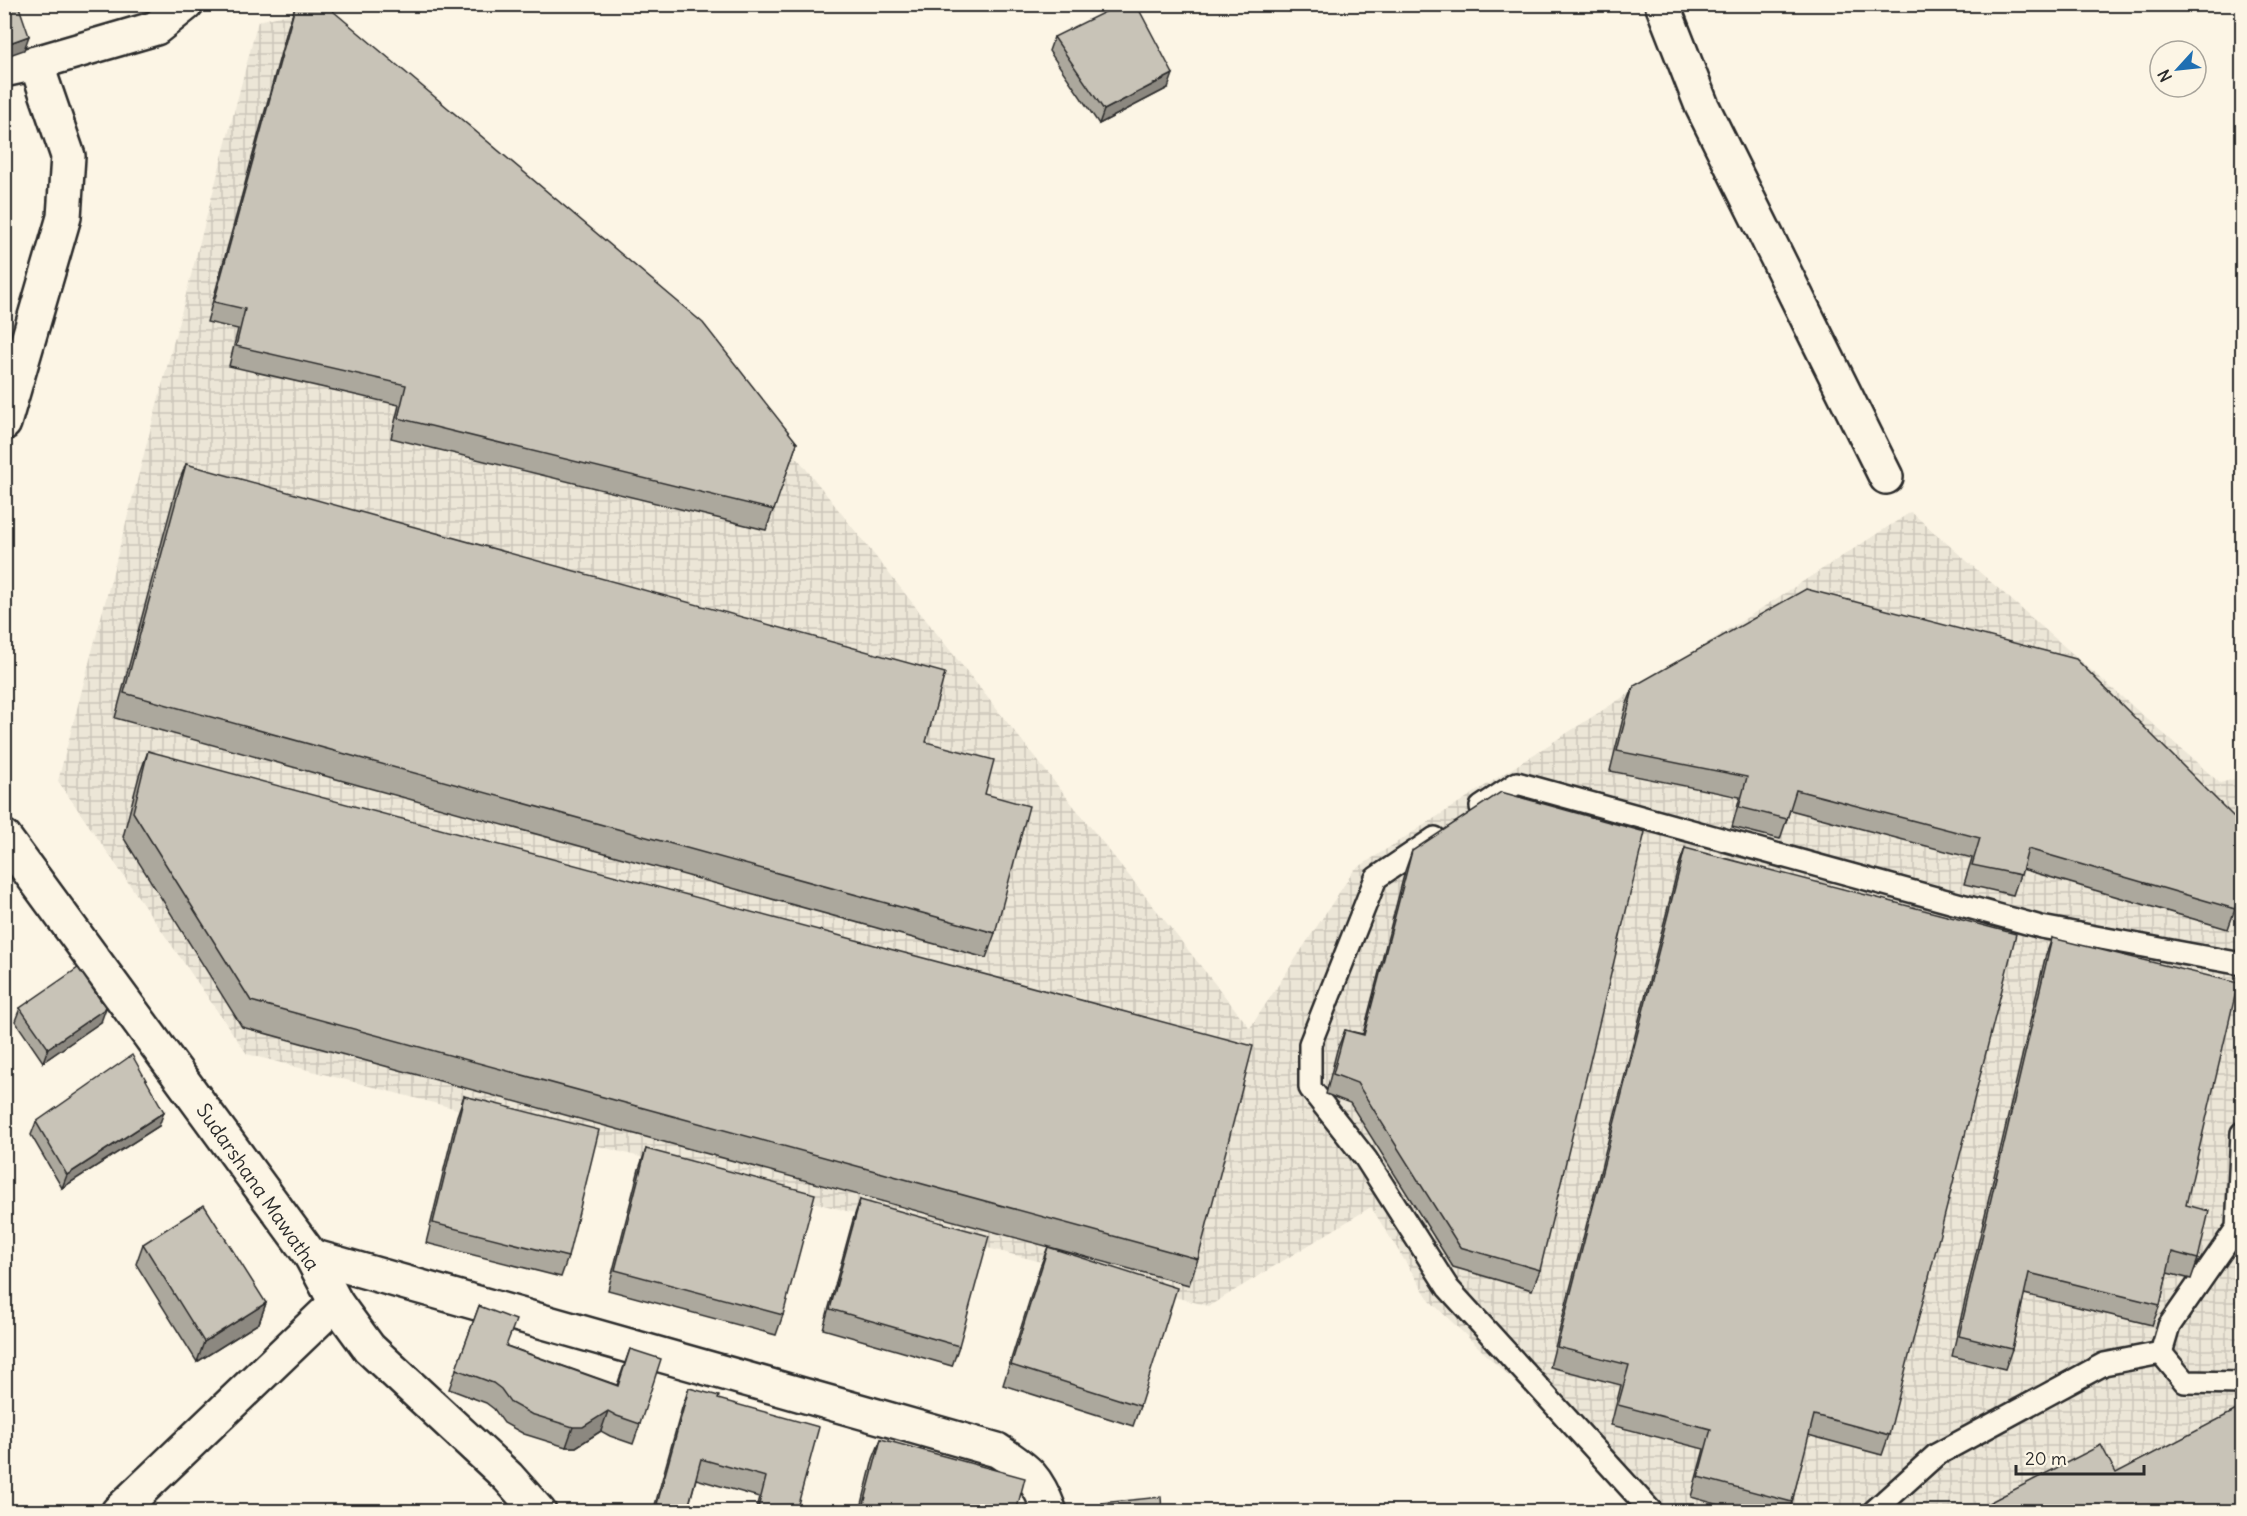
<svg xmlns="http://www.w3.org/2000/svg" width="2247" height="1516" font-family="Delius,sans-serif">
<defs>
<pattern id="industrial-grid" width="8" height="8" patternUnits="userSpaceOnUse" patternTransform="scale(1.5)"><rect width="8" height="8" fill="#ece6d7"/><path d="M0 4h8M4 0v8" fill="none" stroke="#cbc5b9"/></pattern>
</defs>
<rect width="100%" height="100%" fill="#fcf5e5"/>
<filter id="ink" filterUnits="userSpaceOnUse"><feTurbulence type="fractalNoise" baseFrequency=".0167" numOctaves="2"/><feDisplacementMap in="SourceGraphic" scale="12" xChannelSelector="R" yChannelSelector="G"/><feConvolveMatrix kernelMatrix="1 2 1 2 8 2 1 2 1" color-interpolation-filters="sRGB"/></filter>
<g filter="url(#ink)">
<polygon fill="url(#industrial-grid)" points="321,7 702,338 1250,1028 1354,870 1911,512 2220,783 2242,777 2242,1511 1650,1511 1430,1301 1371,1207 1209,1306 247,1054 58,781 258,21"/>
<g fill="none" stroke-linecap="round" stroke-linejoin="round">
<defs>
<g id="service">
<polyline points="1481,807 1517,783 2041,927 2242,964"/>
<polyline points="1435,838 1376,878 1310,1044 1310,1088 1366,1159 1448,1288 1652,1512"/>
<polyline points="2161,1353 2169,1326 2237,1228 2242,1133"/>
<polyline points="2161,1353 2185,1382 2242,1383"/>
<polyline points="1873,1512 1936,1455 2104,1364 2161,1353"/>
</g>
<g id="minor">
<polyline points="1662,4 1702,106 1886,477"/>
<polyline points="4,423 64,217 68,156 36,63"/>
<polyline points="4,837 311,1256 336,1303 369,1348 508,1477 539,1512"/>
<path d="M311,1256L997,1450C1028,1470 1037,1477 1050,1512"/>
<polyline points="118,1512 336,1303"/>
</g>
<polyline id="tertiary" points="4,70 36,63 156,28 186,4"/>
</defs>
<use href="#service" stroke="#2b2b2b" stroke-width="26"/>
<use href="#minor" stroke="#2b2b2b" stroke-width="38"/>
<use href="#tertiary" stroke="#2b2b2b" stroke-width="38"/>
<use href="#service" stroke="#fcf5e5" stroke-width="21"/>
<use href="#minor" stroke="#fcf5e5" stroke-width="33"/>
<use href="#tertiary" stroke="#fcf5e5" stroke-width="33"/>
</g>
<g fill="#aca89d" stroke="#2b2b2b" stroke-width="1.5">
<polygon points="295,7 797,443 766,530 391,438 399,405 229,366 238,329 207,322 288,27"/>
<polygon points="1054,37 1168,88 1099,124 1049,51"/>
<polygon points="186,464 926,742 985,794 995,933 986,958 115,718 176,489"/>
<polygon points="1634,686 2235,909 2228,929 2022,869 2013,895 1964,884 1972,858 1790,810 1780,839 1732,827 1740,797 1610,771 1626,706"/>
<polygon points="148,751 1198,1259 1189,1285 242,1027 123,837 139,776"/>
<polygon points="1685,848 1889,1435 1882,1455 1808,1435 1792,1502 1788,1512 1745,1512 1691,1497 1704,1449 1611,1425 1621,1385 1550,1367 1678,868"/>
<polygon points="1412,851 1540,1270 1532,1290 1453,1267 1350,1103 1326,1094 1337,1050 1345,1030 1363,1034 1405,871"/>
<polygon points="2052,938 2186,1205 2198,1259 2191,1279 2167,1273 2160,1305 2152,1325 2024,1294 2012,1349 2005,1369 1952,1356 2045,958"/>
<polygon points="20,1008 101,1022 43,1062 15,1021"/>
<polygon points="464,1096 568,1257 561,1277 426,1243 457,1116"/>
<polygon points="36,1122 159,1126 62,1188 31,1135"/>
<polygon points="646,1149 783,1315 776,1335 608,1290 639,1169"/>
<polygon points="860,1200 959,1346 952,1366 823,1329 853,1220"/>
<polygon points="143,1244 266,1303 259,1323 197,1362 136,1264"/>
<polygon points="1048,1247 1140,1406 1133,1426 1003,1385 1040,1267"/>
<polygon points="479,1306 507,1346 617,1385 630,1349 640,1424 633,1444 610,1436 601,1431 576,1447 566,1447 524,1434 504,1423 494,1409 486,1403 449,1389"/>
<polygon points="689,1388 718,1399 796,1512 755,1512 759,1497 696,1479 687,1512 653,1512 682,1408"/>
<polygon points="881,1439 1016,1512 860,1512 873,1459"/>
<polygon points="1102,1503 1162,1512 1099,1512"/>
</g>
<g fill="#8c8880" stroke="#2b2b2b" stroke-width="1.5">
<polygon points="29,36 24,50 4,57 4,45"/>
<polygon points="1173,74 1168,88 1099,124 1104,110"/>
<polygon points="106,1008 101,1022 43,1062 48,1048"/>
<polygon points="164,1112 159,1126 62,1188 67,1175"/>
<polygon points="266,1303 259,1323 197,1362 204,1342"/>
<polygon points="608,1411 601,1431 576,1447 566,1447 573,1427"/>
</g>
<g fill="#c8c3b7" stroke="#2b2b2b" stroke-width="1.5">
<polygon points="4,4 18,4 29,36 4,45"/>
<polygon points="1121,4 1136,4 1173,74 1104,110 1054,37"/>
<polygon points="327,6 703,323 797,443 774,510 398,418 406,385 236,346 245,309 214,302 295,7"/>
<polygon points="4,217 7,217 4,231"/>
<polygon points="186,464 945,673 926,742 994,760 985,794 1029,806 995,933 124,693"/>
<polygon points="1806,589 2076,659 2242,825 2242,880 2235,909 2028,849 2021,875 1972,865 1980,838 1796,790 1787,819 1739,807 1747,777 1617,751 1634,686"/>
<polygon points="148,751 1253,1046 1198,1259 251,1001 133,812"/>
<polygon points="1501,792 1645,832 1540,1270 1460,1247 1357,1083 1333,1074 1345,1030 1364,1035 1412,851"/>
<polygon points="1685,848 2016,934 1889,1435 1814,1415 1792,1502 1698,1477 1711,1429 1618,1405 1629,1365 1557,1347"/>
<polygon points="2052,938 2238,983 2186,1205 2209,1211 2198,1259 2172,1252 2160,1305 2029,1273 2012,1349 1959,1336"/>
<polygon points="78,968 106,1008 48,1048 20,1008"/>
<polygon points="132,1055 164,1112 67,1175 36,1122"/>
<polygon points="464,1096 599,1130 568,1257 433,1223"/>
<polygon points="646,1149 815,1194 783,1315 615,1270"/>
<polygon points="860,1200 989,1236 959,1346 830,1309"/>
<polygon points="204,1205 266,1303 204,1342 143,1244"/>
<polygon points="1048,1247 1177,1288 1140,1406 1011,1365"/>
<polygon points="479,1306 516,1320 506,1346 618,1386 630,1349 661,1359 640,1424 617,1416 608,1411 583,1427 573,1427 531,1414 511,1403 501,1389 493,1383 456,1369"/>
<polygon points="689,1388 719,1396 718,1399 819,1427 796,1512 757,1512 766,1477 701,1459 687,1512 682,1512 657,1504"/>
<polygon points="2242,1407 2242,1512 1971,1512 2101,1445 2116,1473"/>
<polygon points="881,1439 1025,1478 1016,1512 862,1512"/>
<polygon points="1161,1497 1162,1512 1103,1512 1102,1503"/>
</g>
</g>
<g text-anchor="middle" stroke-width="6" stroke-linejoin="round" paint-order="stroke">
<g font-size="20" fill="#2b2b2b" stroke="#fcf5e5">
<text transform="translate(258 1187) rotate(55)" y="7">Sudarshana Mawatha</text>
</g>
</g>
<rect width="2247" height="1516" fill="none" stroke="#fcf5e5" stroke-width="24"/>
<rect x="12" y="12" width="2223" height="1492" fill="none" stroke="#2b2b2b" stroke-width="2" filter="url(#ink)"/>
<g transform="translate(2178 69) rotate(243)"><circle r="28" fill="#fcf5e5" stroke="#a8a49b" stroke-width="1.5"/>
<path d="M0-4.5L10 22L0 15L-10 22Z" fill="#1f6fb2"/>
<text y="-9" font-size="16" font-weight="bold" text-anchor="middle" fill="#2b2b2b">N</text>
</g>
<path d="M2016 1465v9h128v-9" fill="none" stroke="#2b2b2b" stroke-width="3"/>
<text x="2025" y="1465" font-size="18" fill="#2b2b2b" stroke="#fcf5e5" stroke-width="4.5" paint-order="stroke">20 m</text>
</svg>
